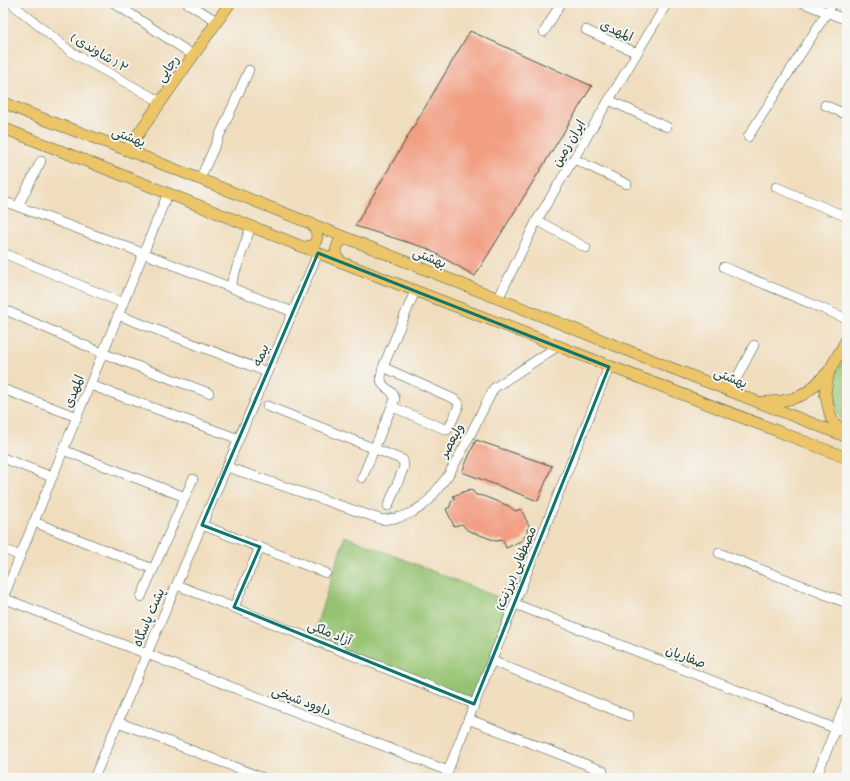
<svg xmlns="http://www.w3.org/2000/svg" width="850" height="781" font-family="Dekko,'Playpen Sans Arabic',sans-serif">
<rect width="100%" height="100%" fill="#f6f6f2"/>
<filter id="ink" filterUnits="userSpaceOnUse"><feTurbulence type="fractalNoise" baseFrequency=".025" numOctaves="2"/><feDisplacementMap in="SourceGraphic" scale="8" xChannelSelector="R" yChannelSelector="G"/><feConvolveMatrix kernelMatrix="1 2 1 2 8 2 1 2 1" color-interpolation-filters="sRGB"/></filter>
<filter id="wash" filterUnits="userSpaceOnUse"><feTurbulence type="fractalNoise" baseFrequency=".012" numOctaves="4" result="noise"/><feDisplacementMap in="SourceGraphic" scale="16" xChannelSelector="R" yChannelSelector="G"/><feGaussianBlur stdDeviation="0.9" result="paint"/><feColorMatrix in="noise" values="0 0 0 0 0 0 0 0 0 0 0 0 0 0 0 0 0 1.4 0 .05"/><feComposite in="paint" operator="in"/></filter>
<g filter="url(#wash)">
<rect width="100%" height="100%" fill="#f0ddbd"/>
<g fill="#95c371" stroke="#5a8052">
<polygon points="847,355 847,428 837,412 833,376"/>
<polygon points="345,536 512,603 473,701 311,642"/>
</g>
<g id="blocks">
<g fill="#f29e82">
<polygon points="470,31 592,86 475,276 426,248 355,226"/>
<polygon points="476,440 552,466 538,501 462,472"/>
<polygon points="471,489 476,495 483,496 509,506 515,511 521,509 530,528 527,529 527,534 523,538 523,540 506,548 503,540 496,541 467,530 462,524 454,526 446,509 450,507 451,502 455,499 453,496"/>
</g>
</g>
</g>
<g filter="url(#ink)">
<use href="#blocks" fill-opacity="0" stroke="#3e5549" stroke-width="1"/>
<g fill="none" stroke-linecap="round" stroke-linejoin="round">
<defs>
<g id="minor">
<polyline points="11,3 71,52 161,102"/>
<polyline points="114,3 193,55"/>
<polyline points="187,3 217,21"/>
<polyline points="803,3 847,20"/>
<polyline points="586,30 637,53"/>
<polyline points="544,32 561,3"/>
<polyline points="609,100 667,127"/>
<polyline points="825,105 847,115"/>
<polyline points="748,137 833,3"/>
<polyline points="574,159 627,184"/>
<polyline points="200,179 249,70"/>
<polyline points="776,187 847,217"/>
<polyline points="3,201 143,253 293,312"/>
<polyline points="18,206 41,161"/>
<polyline points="537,220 586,248"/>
<polyline points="3,253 123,303"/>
<polyline points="724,267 847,319"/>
<polyline points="230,287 251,226"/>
<polyline points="498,299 537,220 667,3"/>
<polyline points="3,309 102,353 209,393"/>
<polyline points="118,315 267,372"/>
<polyline points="383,367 454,399 458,402 459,405 449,428 447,430 393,407"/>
<polyline points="90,385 239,439"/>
<polyline points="3,389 77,417"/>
<polyline points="730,391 754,345"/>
<polyline points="267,406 403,460 404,467 388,506"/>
<polyline points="63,450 185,497"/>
<polyline points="3,458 52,477"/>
<polyline points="227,467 383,520 401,517 413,512 422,506 430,499 449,474 464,447 494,388 558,346"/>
<path d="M362,478L395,399C391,383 376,393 383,367L415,291"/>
<polyline points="34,522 153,569"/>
<polyline points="202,525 326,573"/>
<polyline points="3,549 20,556"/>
<polyline points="719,553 847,603"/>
<polyline points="177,585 474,704"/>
<polyline points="141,597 193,479"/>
<polyline points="3,598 448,771"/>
<polyline points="3,598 168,193"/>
<polyline points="515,604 847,733"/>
<polyline points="234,607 260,547"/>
<polyline points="492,661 629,716"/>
<polyline points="468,719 603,771"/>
<polyline points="118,722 263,778"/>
<polyline points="94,778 318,253"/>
<polyline points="445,778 609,367"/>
<polyline points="816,778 847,699"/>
</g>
<g id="major">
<polyline points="3,102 30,114 127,150 674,369 847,437"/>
<polyline points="3,128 341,262 847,458"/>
<polyline points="127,150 230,3"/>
<path d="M302,247C318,248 320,236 313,225"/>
<path d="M341,262C333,253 335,240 349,239"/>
<path d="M762,402C774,402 788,401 800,396C811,392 820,379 829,371"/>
<polyline points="845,436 831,418 825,393 829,371 847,339"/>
</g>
</defs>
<use href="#minor" stroke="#3e5549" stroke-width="10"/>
<use href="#major" stroke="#3e5549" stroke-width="12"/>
<use href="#minor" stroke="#fff" stroke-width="9"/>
<use href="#major" stroke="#edc569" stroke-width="11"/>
</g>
</g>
<path fill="none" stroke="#0f766e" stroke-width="3" stroke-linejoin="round" d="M318,253L609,367L474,704L234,607L260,547L202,525Z"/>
<g text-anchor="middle" stroke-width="4" stroke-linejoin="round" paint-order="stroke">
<g font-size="13" fill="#1f3d34" stroke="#f6f6f2">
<text transform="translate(617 30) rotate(24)" y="5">المهدی</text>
<text transform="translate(100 52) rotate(31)" y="5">( شاوندی ) ۲</text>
<text transform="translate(167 68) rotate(-55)" y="5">رجایی</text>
<text transform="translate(129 136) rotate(21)" y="5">بهشتی</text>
<text transform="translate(568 143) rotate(-59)" y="5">ایران زمین</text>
<text transform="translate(430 257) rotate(22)" y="5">بهشتی</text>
<text transform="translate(260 355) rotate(-67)" y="5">بیمه</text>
<text transform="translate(731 377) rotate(22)" y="5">بهشتی</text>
<text transform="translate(73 391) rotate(-68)" y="5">المهدی</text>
<text transform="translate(451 440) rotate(-61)" y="5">ولیعصر</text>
<text transform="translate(515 568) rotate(-68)" y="5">مصطفایی (برزنت)</text>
<text transform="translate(148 617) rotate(-67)" y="5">پشت پاسگاه</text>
<text transform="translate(330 632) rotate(22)" y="5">آزاد ملکی</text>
<text transform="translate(686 656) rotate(21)" y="5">صفاریان</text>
<text transform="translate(302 700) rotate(21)" y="5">داوود شیخی</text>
</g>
</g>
<rect width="850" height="781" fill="none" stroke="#f6f6f2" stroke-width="16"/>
</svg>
